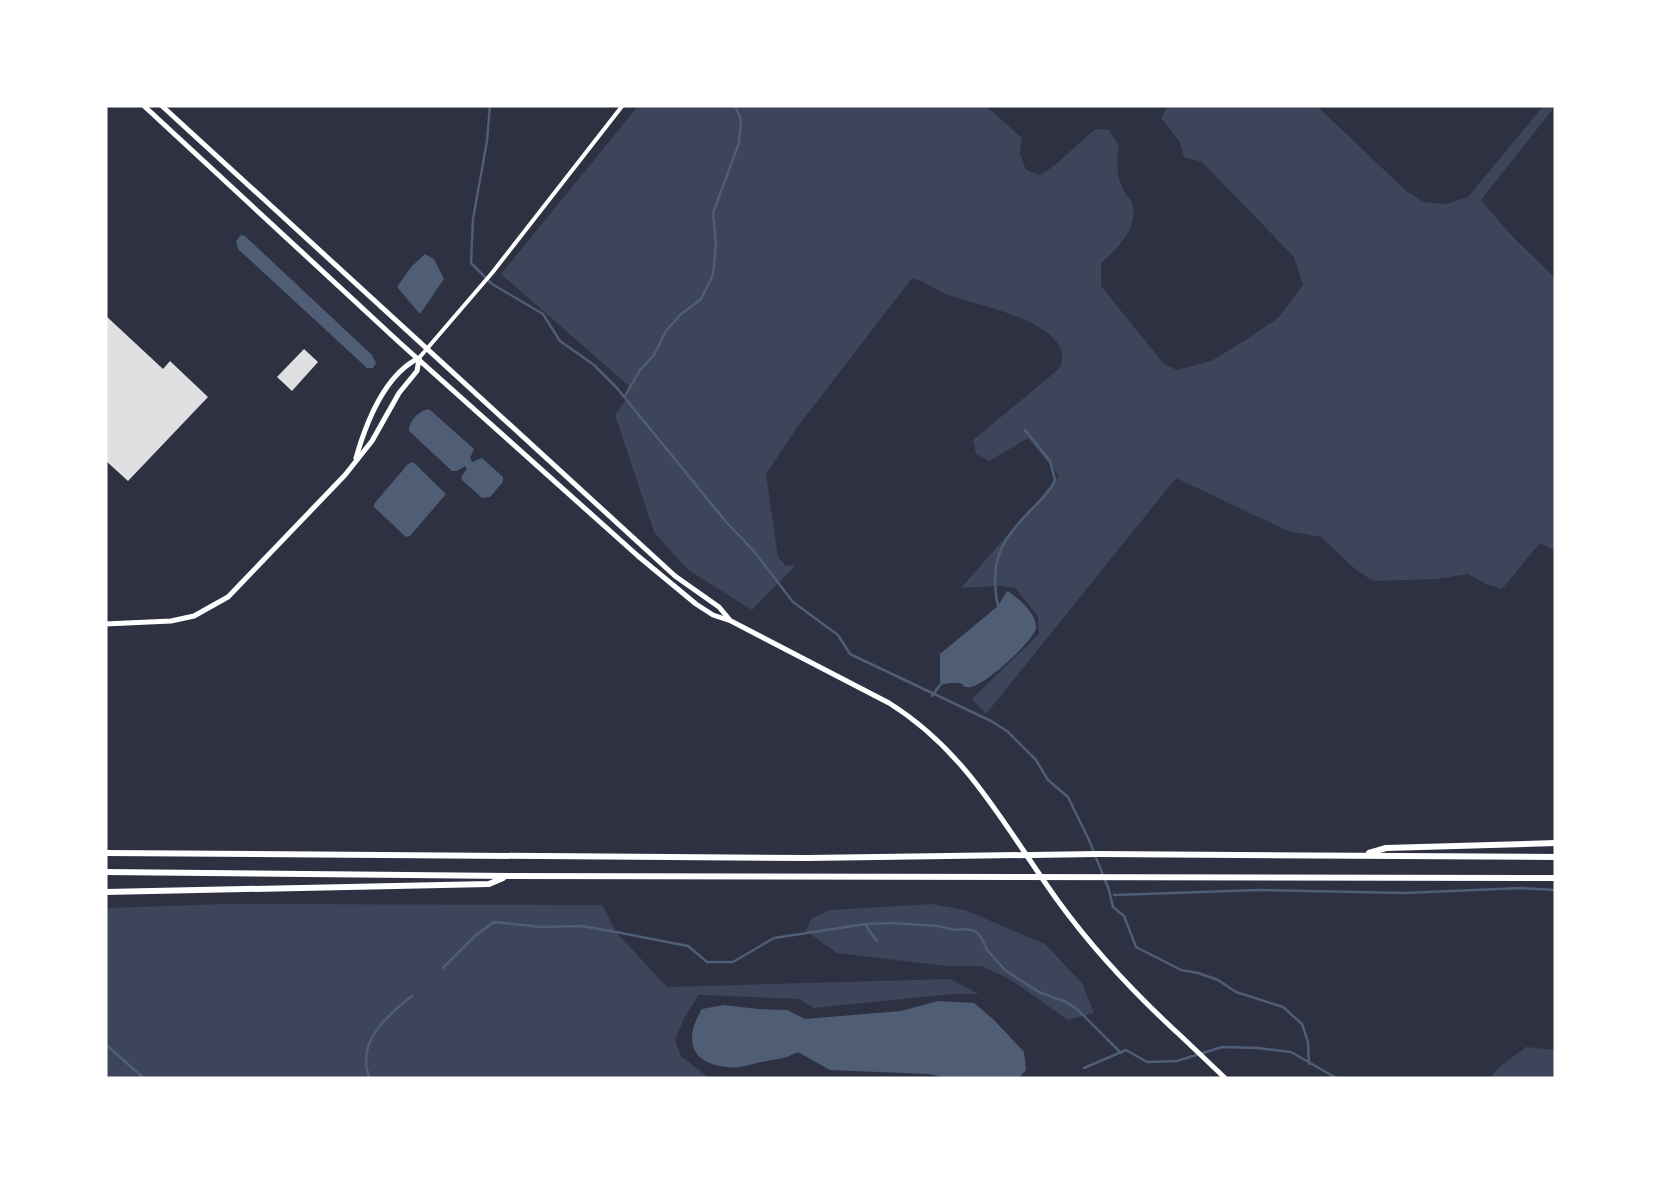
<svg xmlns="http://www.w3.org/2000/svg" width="1661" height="1184" font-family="'Golos Text',sans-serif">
<rect width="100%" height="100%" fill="#2d3142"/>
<g fill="#3c4559">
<path d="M639,105H985L1022,138L1020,154L1026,170L1040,175C1062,162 1076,144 1096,129L1109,130L1119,146C1116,163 1116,178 1126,194C1129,198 1133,202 1133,208C1137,230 1116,250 1101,263V286L1163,363L1177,370L1211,361L1244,341L1278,318L1303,285L1294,257L1202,162L1184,157L1180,142L1161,118L1168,105H1316L1405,190L1424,202L1446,204L1468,197L1544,105H1556L1481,200L1512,236L1556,279V551L1540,543L1502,589L1486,584L1468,574L1437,579L1373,581L1355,569L1321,537L1288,531L1176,478L986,714L972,699L1039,634L1038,616L1015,588L999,586L961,588L1059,476L1028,438L989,461L976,454L973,440L1060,368C1061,363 1063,358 1062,353C1055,321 980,305 954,297C939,293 927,282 912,278L796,429L766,474L778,557L786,566L796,565L752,610L688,570L654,532L615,415L627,398L629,386L501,274Z"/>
<polygon points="223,904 602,905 616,932 667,987 950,979 979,994 952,994 814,1008 799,999 699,995 685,1016 675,1040 681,1056 708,1077 725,1079 105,1079 105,908"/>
<polygon points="932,904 965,910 1045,944 1082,983 1094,1013 1068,1020 1008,978 981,966 946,966 837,953 806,931 811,919 830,910"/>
<polygon points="1526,1047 1556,1050 1556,1079 1489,1079 1498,1068"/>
</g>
<g fill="#4f5d75">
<polygon points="241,235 245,236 372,355 376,363 373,368 367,368 238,249 236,241"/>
<polygon points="425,254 434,259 444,279 420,314 397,287 411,267"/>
<path d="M429,409L474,449L470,458L472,462L482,458L503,477V482L490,497L482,498L462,480L461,477L467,469L465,466L457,471H452L409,431C409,420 419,411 429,409Z"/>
<polygon points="413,462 446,494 410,536 406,537 374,507 374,504 408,464"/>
<path d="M1007,591C1018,597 1037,614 1036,628C1034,641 984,686 971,687C958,688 968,683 956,683C950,682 945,685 940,685V654L998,606Z"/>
<path d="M938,1001L974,1003L994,1020L1024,1052L1026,1070L1018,1079H957L927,1074L830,1070L798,1052C786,1058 780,1059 767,1061C753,1063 741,1069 727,1067C689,1063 684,1038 702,1009L724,1005L758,1009L787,1010L805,1019L901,1011Z"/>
</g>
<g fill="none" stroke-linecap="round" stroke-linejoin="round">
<g stroke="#4f5d75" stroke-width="2.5">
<polyline points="490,105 487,141 473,219 471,263 492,284 543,314 560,341 594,365 616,387 727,523 753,550 793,602 838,635 850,654 991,721 1007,731 1036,760 1048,780 1068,797 1089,840 1109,890 1113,907 1124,916 1136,947 1181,970 1198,973 1218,980 1236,992 1283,1007 1302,1024 1308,1042 1309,1064"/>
<polyline points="625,396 640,370 654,355 666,331 680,315 701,299 713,275 716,244 713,213 739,143 741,120 735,105"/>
<path d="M998,606C989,563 1000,541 1030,511C1040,501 1049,493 1055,480L1050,461L1025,430"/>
<polyline points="932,696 940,685"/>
<polyline points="1114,895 1260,890 1405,893 1521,888 1556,890"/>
<polyline points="866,926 877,941"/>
<polyline points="443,968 476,935 494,922 541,927 582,926 616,932 688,946 707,962 733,962 774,938 866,924 891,923 937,926 955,930 966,929 975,931 981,937 987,950 1006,971 1039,992 1066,1002 1077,1009 1121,1053"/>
<polyline points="105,1044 145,1079"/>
<polyline points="1084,1068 1126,1050 1147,1062 1177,1061 1222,1047 1258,1048 1291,1052 1338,1079"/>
<path d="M370,1079C355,1043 385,1017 412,996"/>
</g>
</g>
<g fill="#e0e0e3">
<polygon points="105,315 163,369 170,361 208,397 128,481 105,460"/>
<polygon points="304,349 318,362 292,391 277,377"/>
</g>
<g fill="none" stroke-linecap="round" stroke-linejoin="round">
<polyline stroke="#fff" stroke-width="4" points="419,358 492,273 623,105"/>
<g stroke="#fff" stroke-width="5">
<path d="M356,458C366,423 384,375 419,358"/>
<polyline points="105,624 171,621 194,616 228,597 345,475 372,441 399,393 417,371 419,359"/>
<polyline points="1183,1038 1226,1079"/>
</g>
<g stroke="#fff" stroke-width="5">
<path d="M143,105L400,343L638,556L696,604L713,615L731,621L889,703C968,752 1006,829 1058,901C1095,952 1137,996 1183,1038"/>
<polyline points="161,105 675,576 719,607 729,619"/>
</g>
<g stroke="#fff" stroke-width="6">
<polyline points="105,853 807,858 1098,854 1556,857"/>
<polyline points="1369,853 1386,848 1556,843"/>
<polyline points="105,872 510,876 1556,878"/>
<polyline points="105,892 489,884 503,878"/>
</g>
</g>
<rect width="1661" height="1184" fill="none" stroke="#ffffff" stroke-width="215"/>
</svg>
